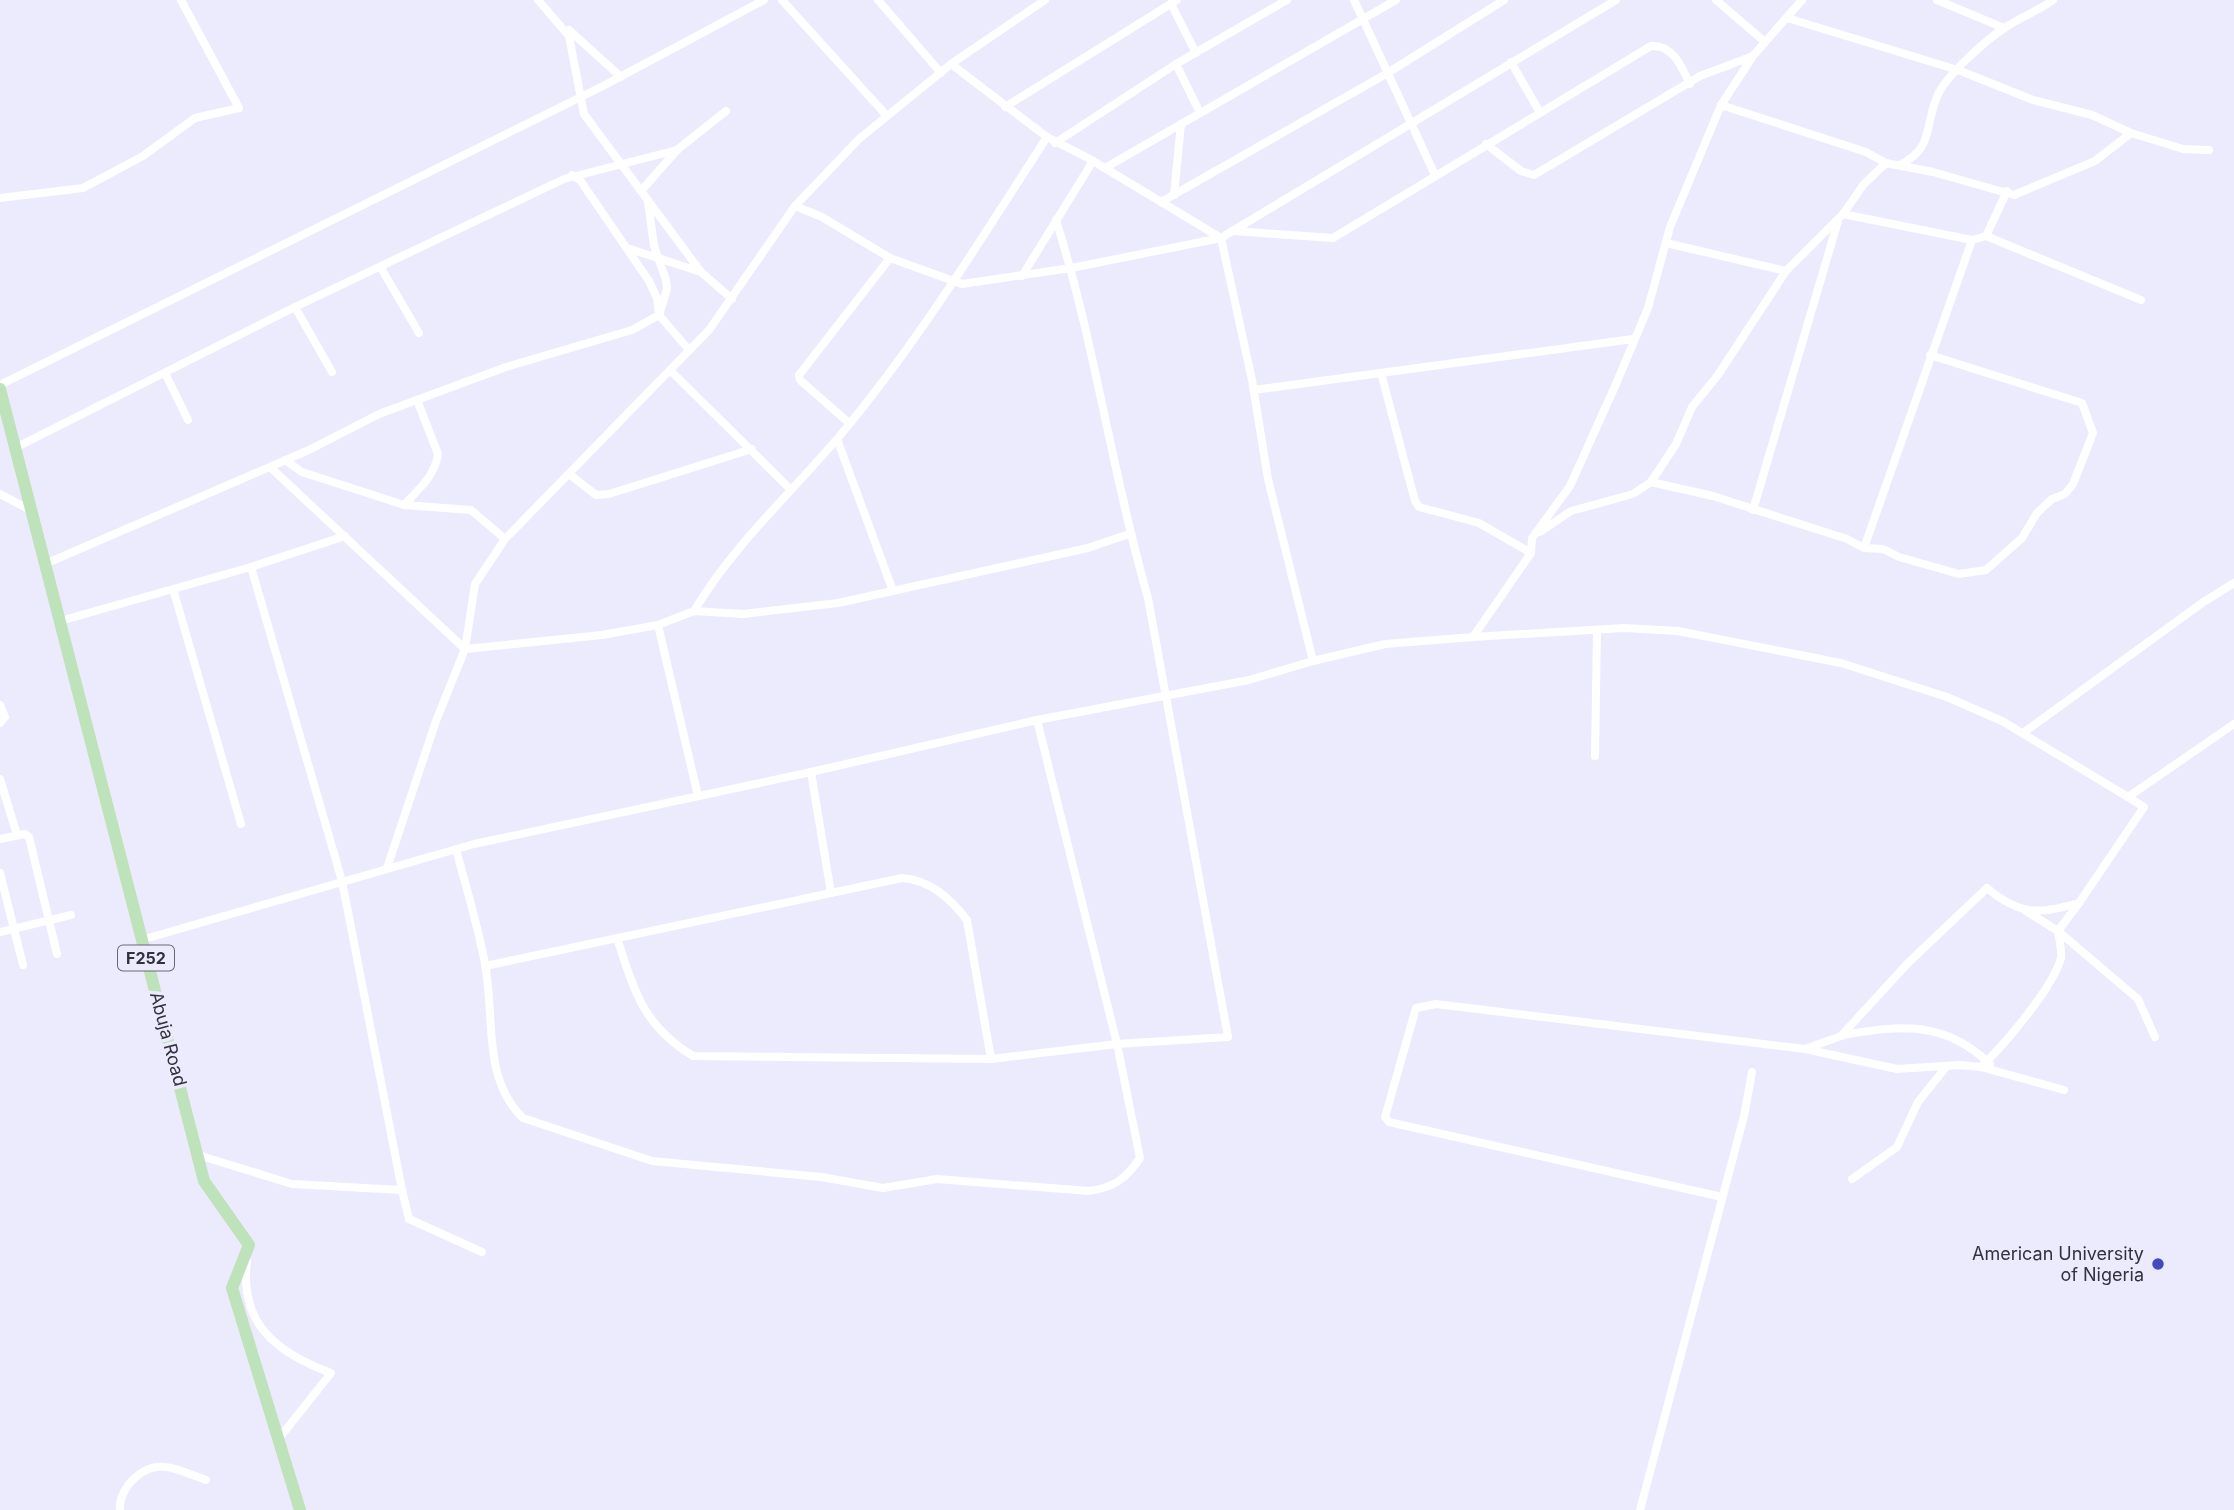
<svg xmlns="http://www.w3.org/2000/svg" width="2234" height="1510" font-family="Inter,sans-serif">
<rect width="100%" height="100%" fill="#eceafd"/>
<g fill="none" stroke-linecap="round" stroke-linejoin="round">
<g stroke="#fff" stroke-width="8">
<polyline points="538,0 569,36 584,114 701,272 732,299"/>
<polyline points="782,0 887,116"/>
<polyline points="878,0 941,73"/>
<polyline points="1354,0 1435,175"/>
<polyline points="1716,0 1765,42"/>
<polyline points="1937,0 2004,28"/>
<polyline points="1171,4 1196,53"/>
<polyline points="1787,18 1958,70 2033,100 2092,115 2131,133"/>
<polyline points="569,30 621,77"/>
<polyline points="1511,62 1539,111"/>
<polyline points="951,64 1047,137 1088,158 1221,238 1252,380 1268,479 1313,661"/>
<polyline points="1176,64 1200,113"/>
<polyline points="1721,105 1866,152 1886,163 1933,172 2014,195 2095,161 2131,133 2183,149 2209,150"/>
<polyline points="1005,107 1177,0"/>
<polyline points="1055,143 1176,64 1287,0"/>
<polyline points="1486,144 1521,171 1534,175 1700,76 1753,56"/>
<path d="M1900,165C1934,148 1924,127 1937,97C1945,76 1987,39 2006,27C2021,17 2038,11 2053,0"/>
<polyline points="1105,168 1396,0"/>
<polyline points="572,175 580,180 649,281 657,298 659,315 689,350"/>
<polyline points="641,191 677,150 726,111"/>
<polyline points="1174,195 1181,124"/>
<polyline points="0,198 83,188 143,156 195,118 239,108 181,0"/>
<polyline points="1161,202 1386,74 1504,0"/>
<polyline points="795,206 822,217 890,258 962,284 1071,268 1221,238 1616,0"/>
<polyline points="1843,214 1972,240 1986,236 2141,300"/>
<path d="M1232,231L1333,238L1651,46C1673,44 1682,68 1690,84"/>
<polyline points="1986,236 2007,191"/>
<polyline points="1666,243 1786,271"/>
<polyline points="627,248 701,272"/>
<polyline points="381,268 419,333"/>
<polyline points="1022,276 1093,161"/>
<polyline points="295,307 332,372"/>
<polyline points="670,370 790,489"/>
<polyline points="165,373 188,420"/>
<polyline points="1381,373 1415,501 1419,507 1479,523 1531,553"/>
<polyline points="0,385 603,86 764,0"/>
<polyline points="1254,390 1633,339"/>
<polyline points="849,423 800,380 799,375 890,258"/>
<polyline points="837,439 893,591"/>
<polyline points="15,448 295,307 564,179 677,150"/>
<polyline points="285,460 302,472 404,505 471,510 505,539"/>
<polyline points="270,467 465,649 602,635 658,625 694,611 743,614 838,603 1088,548 1129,534"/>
<polyline points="569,474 596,495 609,494 752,449"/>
<polyline points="1651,482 1713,496 1847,539 1864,548 1883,549 1899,557 1959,574 1986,570 2022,538 2037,513 2052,499 2065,494 2073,484 2093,433 2082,403 1930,355"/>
<polyline points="0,494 30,510"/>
<path d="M404,505C418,490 435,476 438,454L417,400"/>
<polyline points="1753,510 1838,221"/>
<polyline points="1540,532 1571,511 1633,494 1651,482 1676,444 1692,407 1718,375 1786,271 1843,214 1864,184 1886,163"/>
<polyline points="1864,548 1972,240"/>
<polyline points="45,564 309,450 379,414 506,367 632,330 659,315 667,289 666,280 654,246 648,201"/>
<polyline points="251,567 342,881 402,1190"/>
<polyline points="173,589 241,824"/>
<path d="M694,611C733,546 788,496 837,439C916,345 980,241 1047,137"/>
<polyline points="60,621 251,567 345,536"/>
<polyline points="658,625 698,796"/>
<polyline points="1473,637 1624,628 1678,631 1841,663 1947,697 2002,721 2128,797"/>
<polyline points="0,705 5,717 0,723"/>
<polyline points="2023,733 2202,603 2234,583"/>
<polyline points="1595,756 1597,632"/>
<polyline points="811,772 831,893"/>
<polyline points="0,779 17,835"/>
<polyline points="0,839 25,834 29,837 57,954"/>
<path d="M456,849C466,887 478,926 485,964C495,1016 482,1079 523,1118L652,1161L821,1177L883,1188L937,1179L1089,1191C1113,1188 1126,1179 1140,1158L1117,1044L1037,720"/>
<polyline points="387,868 436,721 465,649 475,584 505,539 709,330 795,206 859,139 951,64 1045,0"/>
<polyline points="0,873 23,965"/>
<polyline points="2026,911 2058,931 2138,999 2155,1037"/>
<polyline points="0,932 71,915"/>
<path d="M617,938C634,990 643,1026 693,1056L991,1059L1117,1044L1228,1037L1148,598C1112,473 1095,344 1056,220"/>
<polyline points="141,940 474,844 811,772 1037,720 1249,680 1313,661 1385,644 1473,637 1531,553 1532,538 1570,486 1616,384 1648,308 1670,227 1721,105 1753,56 1802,0"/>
<path d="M485,966L902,878C930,880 950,898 967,920L991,1059"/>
<path d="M1843,1035C1900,1025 1944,1020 1990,1064"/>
<path d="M1805,1049L1841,1036L1908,963L1987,888C2020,916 2039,914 2079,903L2144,807L2128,797L2234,724"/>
<path d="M1981,1067C2004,1045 2053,988 2061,958C2062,950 2059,939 2058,931L2079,903"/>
<polyline points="198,1155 292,1184 402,1190 409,1219 482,1252"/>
<polyline points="1852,1179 1897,1147 1918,1102 1946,1067"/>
<polyline points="1722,1197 1389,1122 1385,1117 1416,1008 1436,1004 1805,1049 1897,1069 1960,1065 1981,1067 2064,1090"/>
<path d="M247,1261C239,1324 277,1353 331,1373L277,1441"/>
<path d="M120,1510C119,1500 123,1492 129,1484C154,1455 175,1469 206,1480"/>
<polyline points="1640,1510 1744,1116 1752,1072"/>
</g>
<polyline stroke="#bee2b9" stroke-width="12" points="0,389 204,1181 249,1245 232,1288 300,1510"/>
</g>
<circle fill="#4548be" stroke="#eceafd" stroke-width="2.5" cx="2158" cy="1264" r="7"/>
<g text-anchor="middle" stroke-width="7" stroke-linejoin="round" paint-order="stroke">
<rect fill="#eceafd" stroke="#6a6876" stroke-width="2" x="118" y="945.5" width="56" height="25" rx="5"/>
<g font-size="16" font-weight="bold" fill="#32313c">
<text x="146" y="964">F252</text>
</g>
<g font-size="18" fill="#32313c" stroke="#eceafd">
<text transform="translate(168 1039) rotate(75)" y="6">Abuja Road</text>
</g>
<g font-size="18" fill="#32313c" stroke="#eceafd" text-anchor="end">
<text x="2144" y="1260">American University<tspan x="2144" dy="21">of Nigeria</tspan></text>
</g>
</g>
</svg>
